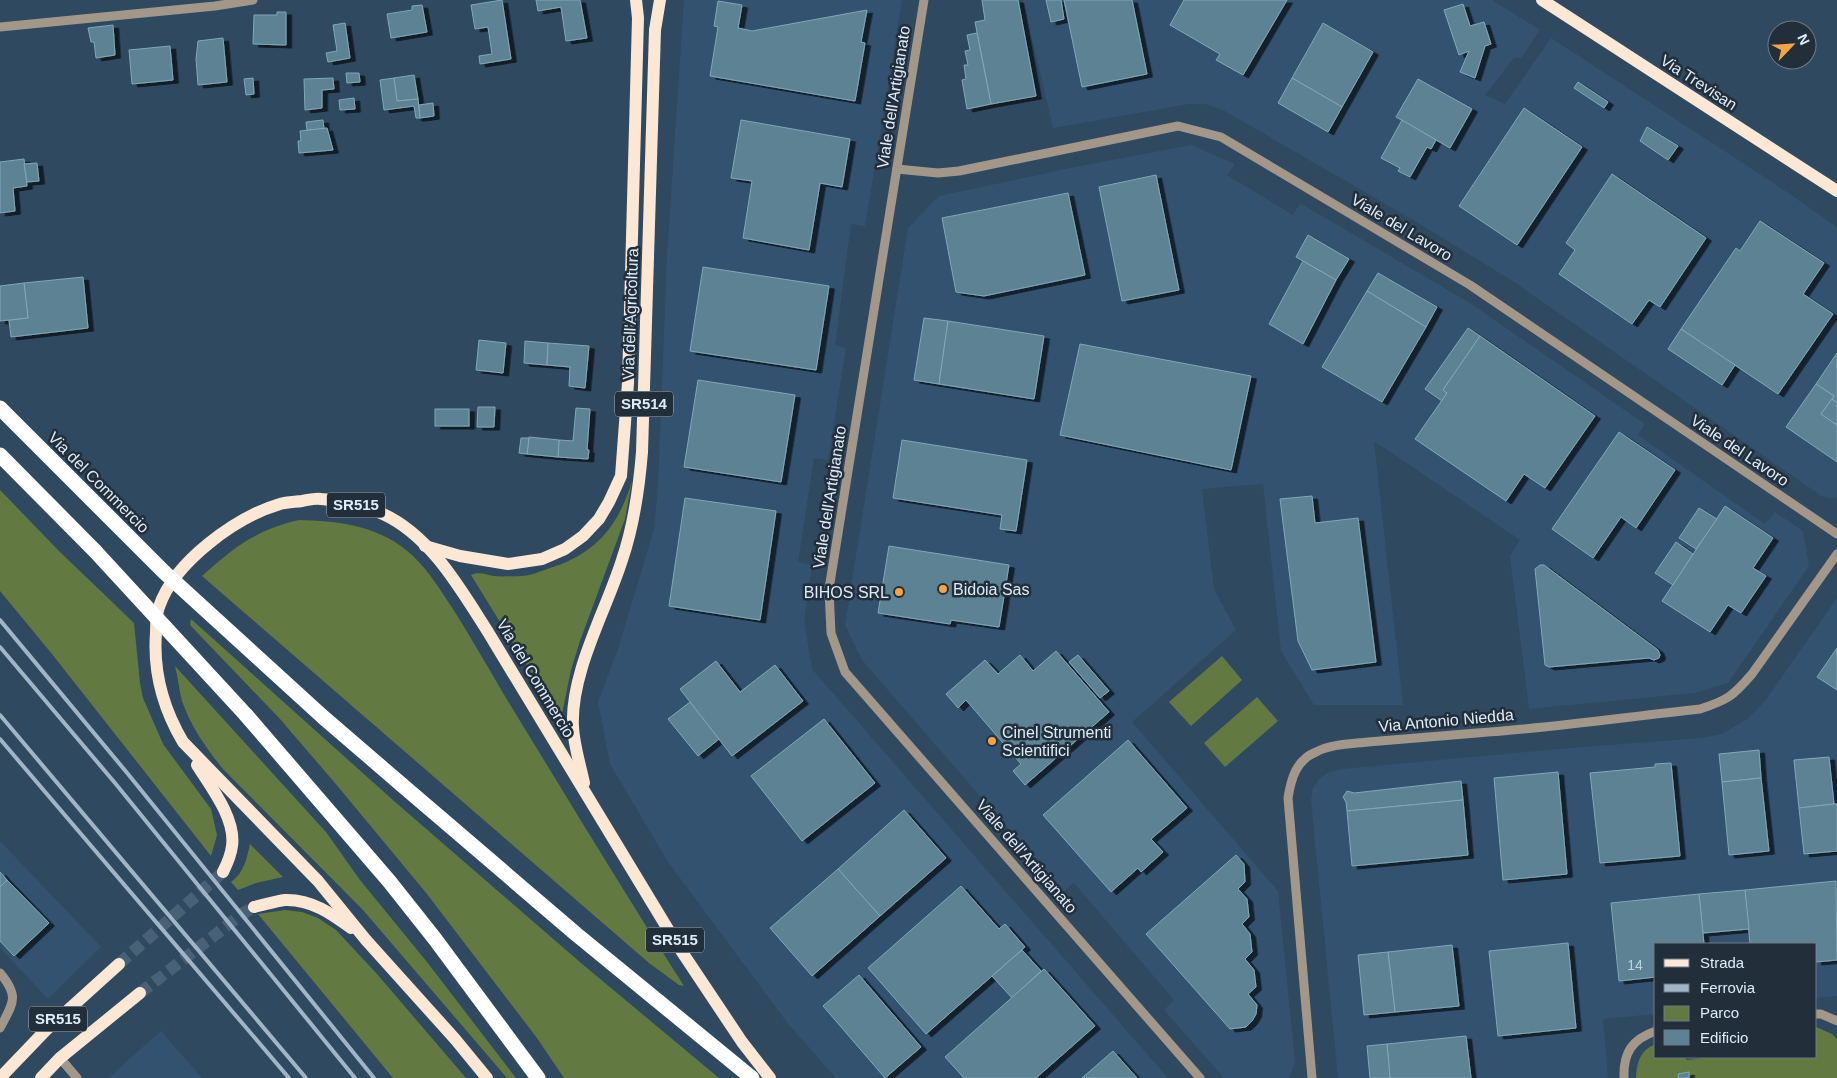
<svg xmlns="http://www.w3.org/2000/svg" width="1837" height="1078" font-family="Arial,sans-serif">
<defs>
<filter id="shadow"><feDropShadow dx="5.5" dy="3" stdDeviation="0" flood-color="#0009"/></filter>
</defs>
<rect width="100%" height="100%" fill="#2f4960"/>
<g fill="#33526f">
<polygon points="684,0 902,0 865,226 851,224 835,345 846,348 828,460 814,458 798,562 812,565 804,621 812,669 1168,1078 836,1078 789,1025 668,862 610,764 598,702 619,646 654,529 658,487 667,256"/>
<polygon points="1023,0 1492,0 1540,30 1521,58 1514,58 1485,95 1505,104 1551,38 1775,184 1837,227 1837,498 1832,499 1820,495 1514,282 1420,224 1223,110 1205,104 1189,104 1053,128"/>
<polygon points="1191,145 1235,164 1227,175 1293,215 1300,203 1470,303 1645,424 1638,435 1765,524 1775,512 1803,531 1809,566 1728,683 1695,693 1529,709 1510,556 1520,540 1374,441 1403,705 1314,705 1281,651 1263,484 1202,489 1214,589 1236,630 1132,722 1278,891 1295,1062 1289,1078 1224,1078 1164,1010 1174,1000 1074,883 1063,892 862,660 845,625 908,228 939,196 1075,167"/>
<polygon points="1837,598 1837,996 1816,998 1816,944 1656,944 1656,1014 1603,1019 1608,1078 1338,1078 1311,800 1313,788 1320,778 1330,772 1342,769 1570,748 1701,738 1721,734 1746,720 1765,701"/>
<polygon points="0,841 101,947 48,999 0,948"/>
<polygon points="161,1031 202,1078 108,1078"/>
</g>
<g fill="#627a41">
<path d="M632,481L625,519L580,641L571,670L561,719L556,713L471,575C479,571 486,575 494,576C503,577 512,576 521,576C530,576 539,572 547,569C594,555 618,528 632,481Z"/>
<polygon points="0,490 59,551 134,623 140,683 143,698 163,744 211,809 217,835 211,856 52,654 0,591"/>
<path d="M299,520C336,521 376,525 406,550C425,565 437,585 451,606C469,634 486,664 503,693C563,791 622,889 684,986L679,985L649,963L202,576C234,547 256,530 299,520Z"/>
<polygon points="191,619 394,801 581,963 719,1078 564,1078 537,1038 427,894 335,783 280,719 190,625"/>
<polygon points="1222,656 1242,680 1191,726 1169,702"/>
<path d="M175,666L326,832L360,880L427,962L516,1078H507L363,910L223,769C206,748 191,727 182,701C179,690 178,677 175,666Z"/>
<polygon points="1257,697 1278,721 1225,767 1204,743"/>
<path d="M250,844L283,877L256,883L238,890L231,882C244,873 247,858 250,844Z"/>
<polygon points="285,910 302,912 318,918 336,930 377,974 466,1078 393,1078 258,914"/>
<path d="M1816,1027L1832,1034L1837,1039V1078H1636C1637,1062 1640,1050 1656,1044V1057H1684L1687,1060L1713,1057H1816Z"/>
</g>
<g fill="#5c8294" stroke="#80a8ba" filter="url(#shadow)">
<polygon points="502,0 511,59 480,64 479,56 492,54 488,27 475,29 471,5"/>
<polygon points="536,0 580,0 587,38 566,41 561,7 538,11"/>
<polygon points="982,0 1018,0 1036,96 991,104 975,22 985,20"/>
<polygon points="1046,0 1061,0 1064,19 1051,22"/>
<polygon points="1064,0 1132,0 1147,74 1082,87"/>
<polygon points="1184,0 1287,0 1243,75 1216,60 1220,54 1170,25"/>
<polygon points="718,1 742,5 738,28 752,31 867,10 861,42 865,43 855,101 710,76 718,27 714,26"/>
<polygon points="1463,4 1470,26 1484,22 1491,44 1485,46 1475,78 1460,72 1469,51 1459,55 1444,10"/>
<polygon points="422,5 427,32 391,38 387,14 412,10 412,6"/>
<polygon points="277,12 286,12 286,45 253,44 254,15 277,15"/>
<polygon points="345,23 350,58 328,62 326,53 337,51 333,25"/>
<polygon points="1323,23 1373,52 1342,107 1292,78"/>
<polygon points="113,25 115,55 96,58 94,42 91,42 88,28"/>
<polygon points="977,33 991,104 967,109 962,80 966,79 964,65 968,65 965,51 970,50 967,35"/>
<polygon points="223,38 227,82 198,85 196,59 198,41"/>
<polygon points="170,46 173,80 132,84 129,50"/>
<polygon points="346,73 359,73 360,82 347,83"/>
<polygon points="414,75 418,99 397,101 394,78"/>
<polygon points="253,78 254,94 246,95 244,79"/>
<polygon points="333,78 334,89 322,90 322,108 305,110 304,79"/>
<polygon points="394,78 397,101 418,99 420,118 416,118 414,106 384,110 380,80"/>
<polygon points="1292,78 1342,107 1328,132 1278,103"/>
<polygon points="1418,79 1472,109 1450,148 1396,117"/>
<polygon points="1578,82 1608,102 1604,108 1574,88"/>
<polygon points="354,98 355,109 340,110 339,100"/>
<polygon points="433,103 434,116 420,118 419,105"/>
<polygon points="1524,108 1582,147 1517,245 1459,206"/>
<polygon points="323,120 324,129 307,130 306,122"/>
<polygon points="741,120 850,139 842,187 820,183 809,250 743,238 752,181 731,178"/>
<polygon points="1402,120 1436,140 1431,149 1427,147 1410,177 1398,171 1400,168 1381,158"/>
<polygon points="1647,127 1678,146 1668,160 1640,141"/>
<polygon points="327,128 333,150 299,153 298,141 301,141 300,131"/>
<polygon points="24,159 27,186 13,188 15,211 0,213 0,162"/>
<polygon points="37,163 39,181 27,182 24,164"/>
<polygon points="1612,174 1706,238 1660,307 1649,300 1632,324 1559,274 1575,250 1566,243"/>
<polygon points="1156,175 1179,290 1122,301 1099,187"/>
<polygon points="1068,193 1085,275 984,296 956,292 942,218"/>
<polygon points="1760,221 1824,263 1803,294 1833,314 1778,394 1681,329 1736,248 1740,251"/>
<polygon points="1308,235 1349,259 1336,280 1296,257"/>
<polygon points="1303,261 1336,280 1303,344 1269,324"/>
<polygon points="703,267 829,286 816,370 690,351"/>
<polygon points="1378,273 1437,307 1426,327 1367,291"/>
<polygon points="83,277 88,328 11,337 9,320 28,318 24,283"/>
<polygon points="24,283 28,318 0,321 0,286"/>
<polygon points="1367,291 1426,327 1382,402 1322,367"/>
<polygon points="924,318 948,321 939,384 914,380"/>
<polygon points="948,321 1044,336 1034,399 939,384"/>
<polygon points="1468,328 1480,336 1443,390 1447,393 1442,401 1425,389"/>
<polygon points="1681,329 1735,365 1722,385 1668,349"/>
<polygon points="1480,336 1595,416 1545,488 1524,474 1506,501 1415,439 1447,393 1443,390"/>
<polygon points="479,340 506,343 503,373 476,370"/>
<polygon points="525,341 548,343 547,365 524,363"/>
<polygon points="548,343 589,346 585,388 569,386 570,367 547,365"/>
<polygon points="1080,344 1251,376 1231,470 1060,435"/>
<polygon points="1837,353 1837,403 1832,399 1834,396 1816,384"/>
<polygon points="698,380 795,395 781,482 684,467"/>
<polygon points="1816,384 1834,396 1821,414 1837,425 1837,462 1786,427"/>
<polygon points="1832,399 1837,403 1837,425 1821,414"/>
<polygon points="478,407 495,407 494,427 477,427"/>
<polygon points="576,408 590,409 587,450 589,450 588,459 558,457 559,440 573,441"/>
<rect x="435" y="409" width="34" height="17"/>
<polygon points="1619,432 1675,470 1636,528 1621,517 1593,558 1552,529"/>
<polygon points="529,437 559,440 558,457 527,454"/>
<polygon points="521,438 529,438 527,454 519,453"/>
<polygon points="902,440 1027,460 1016,531 1000,529 1002,515 893,498"/>
<polygon points="1312,496 1315,523 1358,518 1376,662 1312,670 1298,641 1280,499"/>
<polygon points="685,498 776,511 760,620 669,606"/>
<polygon points="1725,506 1773,538 1753,568 1766,576 1741,613 1728,605 1710,632 1662,601"/>
<polygon points="1699,508 1717,519 1696,549 1679,538"/>
<polygon points="1676,542 1693,554 1673,585 1655,573"/>
<polygon points="889,546 1009,565 999,627 951,620 950,624 878,613"/>
<polygon points="1540,565 1544,565 1658,650 1660,655 1659,658 1654,660 1649,658 1549,667 1545,665 1535,569"/>
<polygon points="1837,648 1837,690 1817,677"/>
<polygon points="1056,651 1109,712 1025,785 1013,771 1021,764 966,700 958,708 946,694 985,660 998,674 1020,655 1033,671"/>
<polygon points="1078,655 1109,691 1100,698 1069,662"/>
<polygon points="716,661 740,692 775,665 803,701 732,756 680,689"/>
<polygon points="690,702 719,739 698,756 668,719"/>
<polygon points="824,719 875,783 802,841 751,776"/>
<polygon points="1128,740 1187,808 1151,839 1163,852 1141,872 1138,868 1111,892 1043,815"/>
<polygon points="1759,750 1761,778 1722,782 1719,754"/>
<polygon points="1829,757 1834,804 1799,808 1794,760"/>
<polygon points="1671,763 1680,856 1600,863 1590,773 1655,767 1655,764"/>
<polygon points="1558,772 1567,874 1503,880 1494,778"/>
<polygon points="1761,778 1769,851 1729,855 1722,782"/>
<polygon points="1461,781 1463,800 1347,811 1346,802 1343,797 1347,791 1354,793"/>
<polygon points="1463,800 1468,855 1352,866 1347,811"/>
<polygon points="1834,804 1837,804 1837,851 1804,854 1799,808"/>
<polygon points="904,810 946,858 880,916 838,869"/>
<polygon points="1236,855 1244,864 1245,882 1238,889 1247,899 1249,917 1242,924 1250,934 1252,952 1245,959 1254,970 1256,987 1248,994 1257,1005 1256,1014 1252,1021 1246,1027 1230,1029 1146,934"/>
<polygon points="838,869 880,916 812,976 770,928"/>
<polygon points="0,872 7,880 0,887"/>
<polygon points="7,880 49,923 14,956 0,941 0,887"/>
<polygon points="1836,881 1837,960 1816,962 1816,944 1750,944 1745,890"/>
<polygon points="961,886 999,929 1005,924 1025,947 926,1034 868,968"/>
<polygon points="1745,890 1749,929 1703,933 1699,894"/>
<polygon points="1699,894 1704,944 1656,944 1656,977 1619,981 1611,903"/>
<polygon points="1568,943 1576,1028 1498,1036 1489,951"/>
<polygon points="1452,945 1459,1006 1395,1012 1388,952"/>
<polygon points="1022,950 1041,971 1012,998 992,976"/>
<polygon points="1388,952 1395,1012 1364,1015 1358,955"/>
<polygon points="1044,969 1095,1026 1036,1078 964,1078 945,1057"/>
<polygon points="859,975 921,1047 885,1078 823,1006"/>
<polygon points="1466,1036 1471,1078 1390,1078 1387,1044"/>
<polygon points="1387,1044 1390,1078 1370,1078 1367,1046"/>
<polygon points="1113,1051 1137,1078 1082,1078"/>
<polygon points="1689,1072 1689,1078 1679,1078 1678,1074"/>
</g>
<g fill="none" stroke-linecap="round" stroke-linejoin="round">
<g stroke="#496177" stroke-width="12" stroke-dasharray="12 6" stroke-linecap="butt">
<polyline points="119,964 223,872"/>
<polyline points="140,993 242,914 254,907"/>
</g>
<g stroke="#a3978a" stroke-width="9">
<polyline points="924,0 829,589 831,633 845,672 1200,1078"/>
<polyline points="0,27 215,6 253,0"/>
<polyline points="897,169 938,173 959,171 1178,126 1221,137 1470,285 1837,534"/>
<path d="M0,973C20,997 13,1003 0,1028"/>
<polyline points="1816,1014 1821,1014 1837,1021"/>
<polyline points="60,1058 77,1078"/>
<path d="M1312,1078L1288,798C1291,779 1296,760 1316,752C1331,744 1351,744 1368,742C1404,739 1441,736 1477,733C1552,728 1626,717 1700,709C1728,700 1733,696 1752,674L1837,554"/>
<path d="M1624,1078C1623,1053 1632,1039 1656,1031"/>
</g>
<g stroke="#fbe7d3" stroke-width="12">
<polyline points="1542,0 1837,191"/>
<polyline points="425,546 460,556 508,564 542,559 565,549 583,536 599,519 609,502 621,476 628,383 638,18 636,0"/>
<path d="M197,765C211,787 236,819 232,846C231,856 227,864 223,872"/>
<path d="M584,783C580,764 574,746 573,727C570,673 606,611 622,560C634,525 639,489 642,452L655,30L660,0"/>
<path d="M254,907C264,905 275,901 285,900C311,899 332,914 351,928"/>
<polyline points="0,1078 46,1030 119,964"/>
<polyline points="41,1078 60,1058 140,993"/>
<path d="M487,1078L455,1039L366,940L318,881L183,742C163,708 153,672 156,633C156,625 156,615 159,607C174,562 236,517 280,504C287,502 295,502 302,501C308,500 315,498 321,499C342,500 365,506 383,514C431,536 461,590 488,632L680,949L742,1042L770,1078"/>
</g>
<g stroke="#fff" stroke-width="15">
<polyline points="0,455 95,551"/>
<polyline points="246,715 389,881 435,939 538,1078"/>
<polyline points="402,785 576,934 752,1078"/>
</g>
<g stroke="#a2b5c7" stroke-width="4">
<polyline points="0,620 128,774 374,1078"/>
<polyline points="0,647 115,783 355,1078"/>
<polyline points="0,715 306,1078"/>
<polyline points="0,739 289,1078"/>
</g>
<g stroke="#fff" stroke-width="15">
<polyline points="0,408 164,572 323,717 402,785"/>
<polyline points="95,551 246,715"/>
</g>
</g>
<g fill="#f3a443" stroke="#222e39" stroke-width="2">
<circle cx="943" cy="589" r="5"/>
<circle cx="899" cy="592" r="5"/>
<circle cx="992" cy="741" r="5"/>
</g>
<g text-anchor="middle" stroke-width="5" stroke-linejoin="round" paint-order="stroke">
<g font-size="14" fill="#bdd2e1">
<text x="1635" y="970">14</text>
</g>
<g fill="#222e39" stroke="#a5b3c1" stroke-width="1">
<rect x="615" y="391.5" width="58" height="25" rx="4"/>
<rect x="327" y="492.5" width="58" height="25" rx="4"/>
<rect x="646" y="927.5" width="58" height="25" rx="4"/>
<rect x="29" y="1006.5" width="58" height="25" rx="4"/>
</g>
<g font-size="15" font-weight="bold" fill="#ddecfb">
<text x="644" y="409">SR514</text>
<text x="356" y="510">SR515</text>
<text x="675" y="945">SR515</text>
<text x="58" y="1024">SR515</text>
</g>
<g font-size="16" fill="#ddecfb" stroke="#222e39">
<text transform="translate(1699 82) rotate(33)" y="6">Via Trevisan</text>
<text transform="translate(893 97) rotate(-81)" y="6">Viale dell'Artigianato</text>
<text transform="translate(1402 227) rotate(31)" y="6">Viale del Lavoro</text>
<text transform="translate(630 314) rotate(-88)" y="6">Via dell'Agricoltura</text>
<text transform="translate(1740 450) rotate(34)" y="6">Viale del Lavoro</text>
<text transform="translate(99 482) rotate(45)" y="6">Via del Commercio</text>
<text transform="translate(829 497) rotate(-81)" y="6">Viale dell'Artigianato</text>
<text transform="translate(536 678) rotate(59)" y="6">Via del Commercio</text>
<text transform="translate(1446 720) rotate(-5)" y="6">Via Antonio Niedda</text>
<text transform="translate(1027 856) rotate(49)" y="6">Viale dell'Artigianato</text>
</g>
<g font-size="16" fill="#ddecfb" stroke="#222e39" text-anchor="start">
<text x="953" y="595">Bidoia Sas</text>
<text x="889" y="598" text-anchor="end">BIHOS SRL</text>
<text x="1002" y="738">Cinel Strumenti<tspan x="1002" dy="18">Scientifici</tspan></text>
</g>
</g>
<rect x="1654" y="943" width="162" height="115" fill="#222e39" stroke="#6d7a87"/>
<rect x="1664" y="959" width="25" height="8" fill="#fbe7d3" stroke="#6d7a87"/>
<text x="1700" y="968" font-size="15" fill="#ddecfb">Strada</text>
<rect x="1664" y="984" width="25" height="8" fill="#a2b5c7" stroke="#6d7a87"/>
<text x="1700" y="993" font-size="15" fill="#ddecfb">Ferrovia</text>
<rect x="1664" y="1006" width="25" height="15" fill="#627a41" stroke="#6d7a87"/>
<text x="1700" y="1018" font-size="15" fill="#ddecfb">Parco</text>
<rect x="1664" y="1030" width="25" height="15" fill="#5c8294" stroke="#6d7a87"/>
<text x="1700" y="1043" font-size="15" fill="#ddecfb">Edificio</text>
<g transform="translate(1792 45) rotate(65)"><circle r="24" fill="#222e39" stroke="#6d7a87"/>
<path d="M0-4L9 19L0 12L-9 19Z" fill="#f3a443"/>
<text y="-8" font-size="14" font-weight="bold" text-anchor="middle" fill="#ddecfb">N</text>
</g>
</svg>
